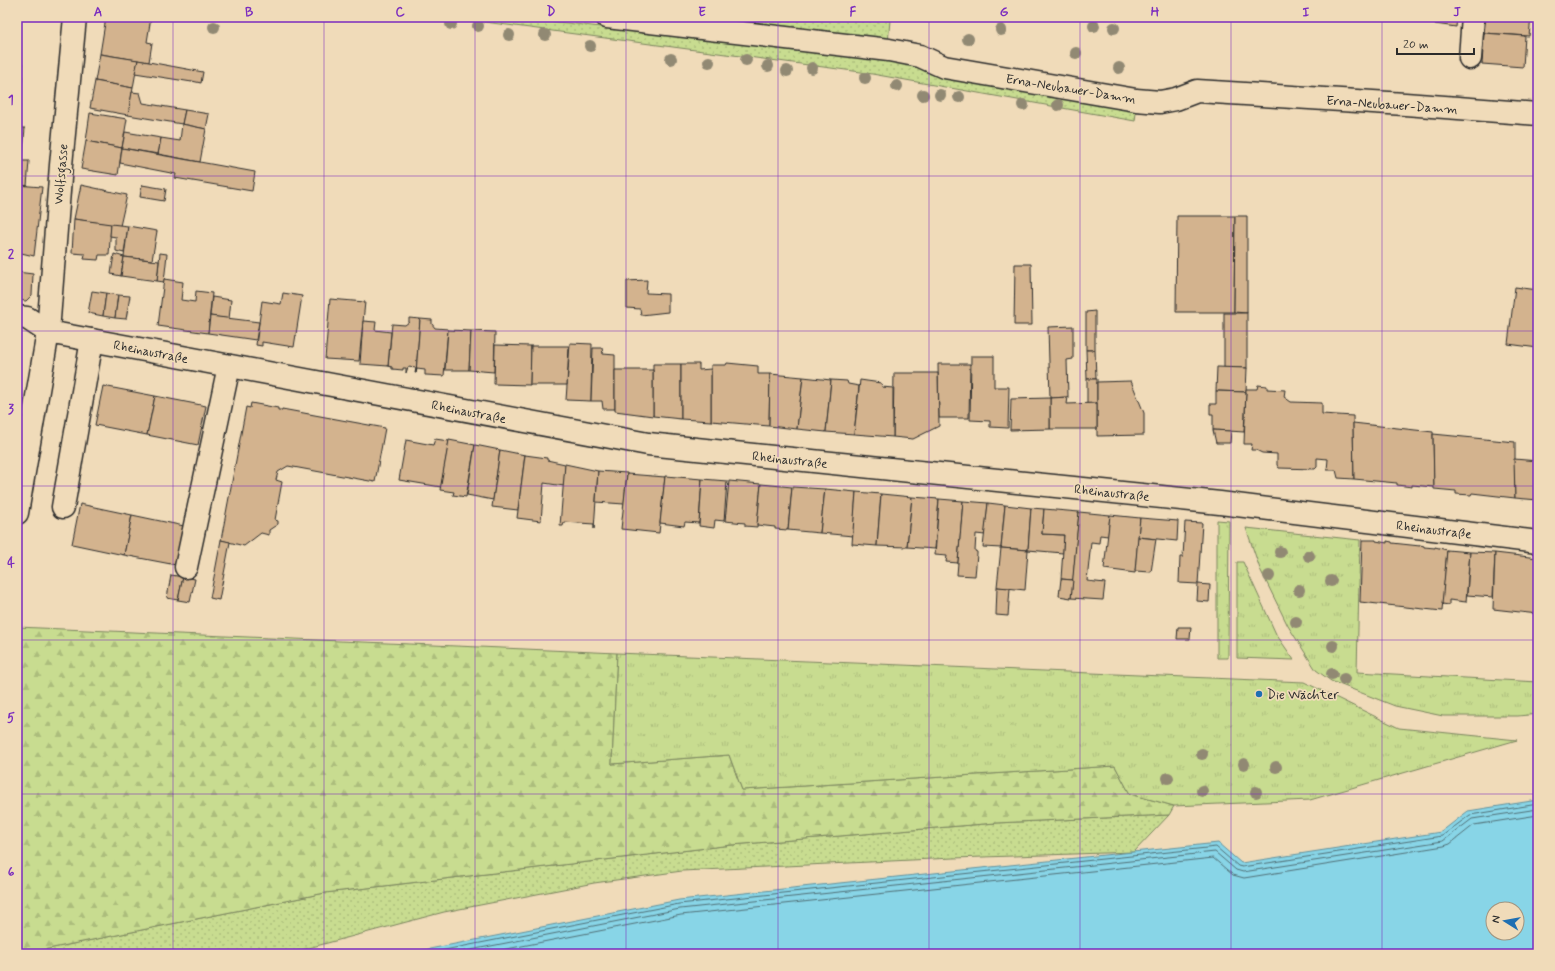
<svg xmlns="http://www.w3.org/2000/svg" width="1555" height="971" font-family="Mynerve,sans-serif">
<defs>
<pattern id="grass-dots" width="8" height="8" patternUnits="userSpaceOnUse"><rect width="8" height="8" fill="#c8dc90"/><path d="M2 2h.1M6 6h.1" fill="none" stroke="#acbd7c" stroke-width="1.8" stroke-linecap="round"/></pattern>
<pattern id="forest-firs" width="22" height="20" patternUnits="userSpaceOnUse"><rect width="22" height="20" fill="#c8dc90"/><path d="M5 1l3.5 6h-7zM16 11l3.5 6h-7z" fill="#acbd7c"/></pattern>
<pattern id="park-tufts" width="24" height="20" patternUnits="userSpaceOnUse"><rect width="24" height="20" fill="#c8dc90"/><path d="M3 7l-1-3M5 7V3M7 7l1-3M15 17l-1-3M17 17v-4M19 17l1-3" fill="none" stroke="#acbd7c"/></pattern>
</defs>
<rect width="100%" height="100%" fill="#f0dbb9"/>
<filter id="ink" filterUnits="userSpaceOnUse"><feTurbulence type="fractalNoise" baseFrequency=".025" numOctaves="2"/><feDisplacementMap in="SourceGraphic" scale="8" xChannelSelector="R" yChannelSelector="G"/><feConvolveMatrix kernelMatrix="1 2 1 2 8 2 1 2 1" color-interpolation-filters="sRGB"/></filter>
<g filter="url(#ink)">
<g fill="url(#grass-dots)" stroke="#7a845e">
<polygon points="447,17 515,17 910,63 946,79 1137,105 1135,121 861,72"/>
<polygon points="659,17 869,17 890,20 888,44"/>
<polygon points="1169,815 1134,852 953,858 682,871 594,883 444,912 286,954 23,954 325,893 732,845 996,823"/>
</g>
<polygon fill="url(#forest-firs)" stroke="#7a845e" points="17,627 617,653 612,764 729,755 742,790 1115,766 1130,794 1174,806 1169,815 996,823 732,845 325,893 23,954 17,954"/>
<g fill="url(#park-tufts)" stroke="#7a845e">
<polygon points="1217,520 1229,521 1228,658 1217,658"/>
<polygon points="1246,528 1360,540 1357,672 1538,682 1538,714 1518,716 1443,716 1395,706 1331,681 1316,670 1288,626 1260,569"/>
<polygon points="1237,562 1243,562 1276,634 1294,660 1237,658"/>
<polygon points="617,653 1304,682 1399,728 1517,740 1310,800 1174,806 1130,794 1115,766 742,790 729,755 612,764"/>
</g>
<path fill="#88d5e7" stroke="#63919c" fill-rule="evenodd" d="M1538,800V954H404L679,900L1218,843L1241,863L1441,832L1468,811ZM1493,909H1517V933H1493Z"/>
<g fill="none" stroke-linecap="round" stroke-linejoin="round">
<g stroke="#506f76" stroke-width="1">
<polyline points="424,954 679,904 1216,847 1238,866 1242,867 1442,836 1470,815 1538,804"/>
<polyline points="450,954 680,909 1215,852 1236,870 1243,872 1443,841 1472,819 1538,809"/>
<polyline points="481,954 681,915 1213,858 1233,875 1244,878 1444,846 1450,844 1474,825 1538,815"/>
</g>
</g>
<g fill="#d3b38e" stroke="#2b2b2b">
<polygon points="106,17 151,17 147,42 152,43 149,62 100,54"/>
<polygon points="1436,17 1457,17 1456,27 1435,24"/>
<polygon points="1486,17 1531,17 1529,36 1484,33"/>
<polygon points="1484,33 1525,36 1523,67 1482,64"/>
<polygon points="100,54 138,60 133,88 95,81"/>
<polygon points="138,60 203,72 201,83 192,81 192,82 135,73"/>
<polygon points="17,63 23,64 18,128 17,128"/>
<polygon points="95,81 133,88 128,115 90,108"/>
<polygon points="132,92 140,93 143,103 185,110 182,124 128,115"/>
<polygon points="185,110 209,114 206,129 182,124"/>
<polygon points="90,113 127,119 122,148 86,141"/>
<polygon points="182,124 206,129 200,162 158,154 161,138 180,141"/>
<polygon points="17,128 25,128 22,161 29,161 27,186 17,185"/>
<polygon points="125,132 161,138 158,154 122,148"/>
<polygon points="86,141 122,148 118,175 81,169"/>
<polygon points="122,148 255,172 252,191 175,178 176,174 120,163"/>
<polygon points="17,185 42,187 34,256 17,252"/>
<polygon points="81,185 127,195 120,226 74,219"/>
<polygon points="142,185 166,189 164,201 140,197"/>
<polygon points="1177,216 1235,216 1234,312 1176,312"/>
<polygon points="1235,216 1247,216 1247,313 1234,312"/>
<polygon points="74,219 111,224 109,255 99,255 98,260 84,259 85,254 72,253"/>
<polygon points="111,224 128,226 124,253 116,251 116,237 110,236"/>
<polygon points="128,226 157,231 152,260 124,257"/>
<polygon points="160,253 167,254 164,282 157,281"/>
<polygon points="114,254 124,257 121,276 111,274"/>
<polygon points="124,257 159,261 157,281 121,276"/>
<polygon points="1015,264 1031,264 1032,325 1014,325"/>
<polygon points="17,272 33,274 32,295 26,301 17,300"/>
<polygon points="164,279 183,282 181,300 195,302 196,291 212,293 208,333 158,326"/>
<polygon points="647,280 646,293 668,294 668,312 641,315 640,309 627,308 627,281"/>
<polygon points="1515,287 1538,290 1538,348 1508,344"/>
<polygon points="92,291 106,293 103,316 88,313"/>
<polygon points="106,293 118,295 115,318 103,316"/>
<polygon points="283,293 302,296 294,347 262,342 262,346 256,345 262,301 281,304"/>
<polygon points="118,295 130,296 126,319 115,318"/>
<polygon points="212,297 231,300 229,319 210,316"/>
<polygon points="330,299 365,302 359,361 325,359"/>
<polygon points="1095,311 1095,350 1086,350 1086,312"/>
<rect x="1224" y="313" width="23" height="55"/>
<polygon points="210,316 259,322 256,340 208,333"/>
<polygon points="409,318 420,319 416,373 415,373 416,368 408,367 406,373 406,368 403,368 403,370 392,369 392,367 388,366 392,324 405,325 409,322"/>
<polygon points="420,319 432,320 432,324 435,328 448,329 444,376 426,375 425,375 425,370 417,369 416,373"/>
<polygon points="363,321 376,322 375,330 391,332 388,366 360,364"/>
<polygon points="1073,326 1073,359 1067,360 1068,397 1050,398 1048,327"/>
<polygon points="448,330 471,331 469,370 445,370"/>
<polygon points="471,331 495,332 494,372 469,370"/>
<polygon points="570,343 592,344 591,401 566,400"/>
<polygon points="495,345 531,346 530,385 494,384"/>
<polygon points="531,346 569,346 567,385 530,385"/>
<polygon points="593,348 602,348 603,354 615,355 615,409 603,409 602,401 591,401"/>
<polygon points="1086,350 1095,350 1096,379 1087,379"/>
<polygon points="971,356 994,356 994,387 1009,387 1008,428 990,427 990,421 970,420"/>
<polygon points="727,363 758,366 758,374 770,374 769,426 711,421 711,365 726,365"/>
<polygon points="653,364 681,364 681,419 653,416"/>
<polygon points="681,364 699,364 699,370 711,369 711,421 681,419"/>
<polygon points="938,364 970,364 969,418 939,418"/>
<polygon points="1217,367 1247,368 1246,392 1216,391"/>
<polygon points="615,370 653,370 653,416 615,411"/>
<polygon points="894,373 938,373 939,426 913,439 893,437"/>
<polygon points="770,374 803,377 797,429 769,426"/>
<polygon points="803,377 831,380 826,432 797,429"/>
<polygon points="1087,379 1097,379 1097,403 1087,404"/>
<polygon points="831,380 847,381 848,384 859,386 854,434 826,432"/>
<polygon points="860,380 881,383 882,387 893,388 893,437 854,434"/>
<polygon points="1131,381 1144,413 1144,435 1097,436 1097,382"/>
<polygon points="1258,385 1267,386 1267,389 1285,390 1284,397 1291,402 1322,403 1322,414 1353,416 1354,479 1338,478 1336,470 1327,470 1328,459 1317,458 1317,467 1315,469 1279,468 1277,465 1277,454 1262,453 1256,450 1251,450 1252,444 1244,444 1246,389 1257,389"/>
<polygon points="103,386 155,396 147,435 95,425"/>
<polygon points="1216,391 1246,392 1244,432 1213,430 1213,414 1210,414 1210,404 1216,404"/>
<polygon points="155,396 206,406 198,445 147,435"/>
<polygon points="1068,397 1067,404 1097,403 1097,429 1050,429 1050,398"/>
<polygon points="1050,398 1050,429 1010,430 1011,399"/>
<polygon points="251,403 278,408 278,410 282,410 282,409 385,428 375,482 288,466 278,472 276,480 282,482 275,520 278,521 278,524 269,530 269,535 261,533 244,546 221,540 246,407 250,408"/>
<polygon points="1353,423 1433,432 1434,487 1412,485 1412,487 1397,485 1397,483 1354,479"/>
<polygon points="1213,430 1231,431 1230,443 1216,443"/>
<polygon points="1433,434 1515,442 1515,498 1472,493 1471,495 1456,494 1456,491 1434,489"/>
<polygon points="435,439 449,441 441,487 399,480 406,440 433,445"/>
<polygon points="449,440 475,445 466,497 453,495 454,492 440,490"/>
<polygon points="475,445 500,450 493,500 467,495"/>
<polygon points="500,450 525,455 518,510 492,507"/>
<polygon points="525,455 547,458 547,460 565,464 564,486 544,483 541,521 517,518"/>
<polygon points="1514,459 1538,461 1538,500 1515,498"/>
<polygon points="565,464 598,471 594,529 594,524 564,522 563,526 560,526"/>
<polygon points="598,471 627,473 624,504 596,502"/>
<polygon points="627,474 665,477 659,533 621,529"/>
<polygon points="665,476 702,479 699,523 685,522 684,526 660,523"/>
<polygon points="702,479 727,481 724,521 715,520 714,528 699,526"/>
<polygon points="729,481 761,484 757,527 745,526 745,523 725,521"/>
<polygon points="761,484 792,487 788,530 775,529 775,527 757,525"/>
<polygon points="792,487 825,489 820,533 788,530"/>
<polygon points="825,489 856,492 853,536 820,533"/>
<polygon points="856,492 881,494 877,546 852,544"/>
<polygon points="881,494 912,497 907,547 877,546"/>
<polygon points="912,497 939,499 935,549 907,547"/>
<polygon points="939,499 963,501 958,563 946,562 947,556 935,555"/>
<polygon points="963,501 988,503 985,535 976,534 975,551 977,552 977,554 975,576 957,575"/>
<polygon points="988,503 1005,505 1001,548 983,547"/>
<polygon points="80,504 132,515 124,555 72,544"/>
<polygon points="1005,505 1031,508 1028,550 1001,548"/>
<polygon points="1031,508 1044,509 1042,534 1064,535 1063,553 1028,550"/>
<polygon points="1044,509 1079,512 1073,580 1061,579 1064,535 1042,534"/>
<polygon points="1079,512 1110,515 1108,536 1100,535 1099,543 1091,542 1087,581 1105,583 1103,600 1071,598"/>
<polygon points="132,515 184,526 176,565 124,555"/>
<polygon points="1110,515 1140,518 1135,573 1104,569"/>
<polygon points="1140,518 1178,521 1177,541 1138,537"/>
<polygon points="1185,522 1202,523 1198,584 1179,583 1180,557 1183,557"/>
<polygon points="1138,537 1156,539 1151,572 1135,571"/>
<polygon points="221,540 230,542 219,600 210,598"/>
<polygon points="1362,540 1376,540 1376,541 1387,543 1387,541 1392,542 1392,543 1420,546 1420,545 1424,546 1424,547 1435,548 1435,547 1447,550 1442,611 1360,602"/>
<polygon points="1001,548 1028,550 1025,590 997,587"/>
<polygon points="1447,550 1470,552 1466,602 1449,600 1449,605 1442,604"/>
<polygon points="1470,552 1495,553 1493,597 1467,595"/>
<polygon points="1495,553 1538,558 1538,614 1493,609"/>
<polygon points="171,575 183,577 178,600 167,598"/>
<polygon points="183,577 195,579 190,602 178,600"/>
<polygon points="1061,579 1073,580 1071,598 1059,596"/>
<polygon points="1198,584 1210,585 1209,602 1197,601"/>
<polygon points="997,587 1010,588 1008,616 996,615"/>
<polygon points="1178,627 1191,627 1190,639 1177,639"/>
</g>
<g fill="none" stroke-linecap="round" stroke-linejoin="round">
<defs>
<g id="minor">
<polyline points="607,17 889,50 920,56 944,67 1136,100 1160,102 1176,99 1197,91 1405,104 1538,114"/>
<polyline points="1470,58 1473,17"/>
<polyline points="17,317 27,318 48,332 648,444 1220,503 1538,542"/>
<polyline points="63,507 92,340"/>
<polyline points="17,513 48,332 61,165 75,17"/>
<polyline points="186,567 229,366"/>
</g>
</defs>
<use href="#minor" stroke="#2b2b2b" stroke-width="25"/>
<use href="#minor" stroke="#f0dbb9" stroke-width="22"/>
</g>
<g fill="#918973">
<circle cx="451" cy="24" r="6"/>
<circle cx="478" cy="26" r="6"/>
<circle cx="1094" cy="26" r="6"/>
<circle cx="214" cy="27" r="6"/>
<circle cx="1114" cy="28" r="6"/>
<circle cx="1001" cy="30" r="6"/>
<circle cx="509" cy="35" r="6"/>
<circle cx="545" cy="35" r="6"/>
<circle cx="968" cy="39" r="6"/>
<circle cx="590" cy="46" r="6"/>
<circle cx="1076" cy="53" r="6"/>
<circle cx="671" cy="59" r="6"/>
<circle cx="746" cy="60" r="6"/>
<circle cx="709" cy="62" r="6"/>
<circle cx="768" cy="66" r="6"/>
<circle cx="812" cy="68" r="6"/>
<circle cx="1119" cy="68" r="6"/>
<circle cx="787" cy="71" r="6"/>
<circle cx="865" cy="78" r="6"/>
<circle cx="897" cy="86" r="6"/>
<circle cx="923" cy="95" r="6"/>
<circle cx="940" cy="95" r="6"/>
<circle cx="959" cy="97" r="6"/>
<circle cx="1023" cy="105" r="6"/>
<circle cx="1058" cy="105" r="6"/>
<circle cx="1280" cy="552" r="6"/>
<circle cx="1309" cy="556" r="6"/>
<circle cx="1269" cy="576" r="6"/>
<circle cx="1331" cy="581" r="6"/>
<circle cx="1299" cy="590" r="6"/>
<circle cx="1296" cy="622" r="6"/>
<circle cx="1333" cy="646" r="6"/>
<circle cx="1332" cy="674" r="6"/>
<circle cx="1344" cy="679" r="6"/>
<circle cx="1202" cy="754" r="6"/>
<circle cx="1244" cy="764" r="6"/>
<circle cx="1276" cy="767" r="6"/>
<circle cx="1168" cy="778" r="6"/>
<circle cx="1202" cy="791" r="6"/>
<circle cx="1256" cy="792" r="6"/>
</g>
</g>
<path fill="none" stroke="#7b2cbf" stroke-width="1" stroke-opacity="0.55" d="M173,17V954M324,17V954M475,17V954M626,17V954M778,17V954M929,17V954M1080,17V954M1231,17V954M1382,17V954M17,176H1538M17,331H1538M17,486H1538M17,640H1538M17,794H1538"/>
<circle fill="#1f6fb2" stroke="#f0dbb9" stroke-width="1.5" cx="1259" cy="694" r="4"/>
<g text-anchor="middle" stroke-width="3.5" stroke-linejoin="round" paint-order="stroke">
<g font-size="13" fill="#2b2b2b" stroke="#f0dbb9">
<text transform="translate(1071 88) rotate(9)" y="5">Erna-Neubauer-Damm</text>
<text transform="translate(1392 104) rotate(4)" y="5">Erna-Neubauer-Damm</text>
<text transform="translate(60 174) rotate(-85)" y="5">Wolfsgasse</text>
<text transform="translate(151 351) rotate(11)" y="5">Rheinaustraße</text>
<text transform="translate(469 411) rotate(11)" y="5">Rheinaustraße</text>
<text transform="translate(790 459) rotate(6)" y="5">Rheinaustraße</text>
<text transform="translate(1112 492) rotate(6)" y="5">Rheinaustraße</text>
<text transform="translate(1434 529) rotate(7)" y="5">Rheinaustraße</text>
</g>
<g font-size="13" fill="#2b2b2b" stroke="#f0dbb9" text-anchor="start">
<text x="1267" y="699">Die Wächter</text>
</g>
</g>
<rect width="1555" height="971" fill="none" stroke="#f0dbb9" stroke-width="44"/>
<g transform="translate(1505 921) rotate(281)"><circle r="19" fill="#f0dbb9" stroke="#a19580"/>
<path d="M0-3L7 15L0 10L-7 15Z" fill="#1f6fb2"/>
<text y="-6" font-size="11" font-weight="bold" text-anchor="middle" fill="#2b2b2b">N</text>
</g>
<path d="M1397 48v6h77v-6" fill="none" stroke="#2b2b2b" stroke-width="2"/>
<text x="1403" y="48" font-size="12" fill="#2b2b2b" stroke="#f0dbb9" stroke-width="3" paint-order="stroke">20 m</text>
<rect x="22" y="22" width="1511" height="927" fill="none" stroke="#7b2cbf" stroke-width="1.5"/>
<g font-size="13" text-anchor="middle" font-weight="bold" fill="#7b2cbf">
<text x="98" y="16">A</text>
<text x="249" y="16">B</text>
<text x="400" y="16">C</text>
<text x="551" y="16">D</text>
<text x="702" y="16">E</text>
<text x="853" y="16">F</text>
<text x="1004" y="16">G</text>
<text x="1155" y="16">H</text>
<text x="1306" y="16">I</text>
<text x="1457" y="16">J</text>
<text x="11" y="104">1</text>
<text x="11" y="258">2</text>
<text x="11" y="413">3</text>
<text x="11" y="567">4</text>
<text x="11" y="722">5</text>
<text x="11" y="876">6</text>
</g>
</svg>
